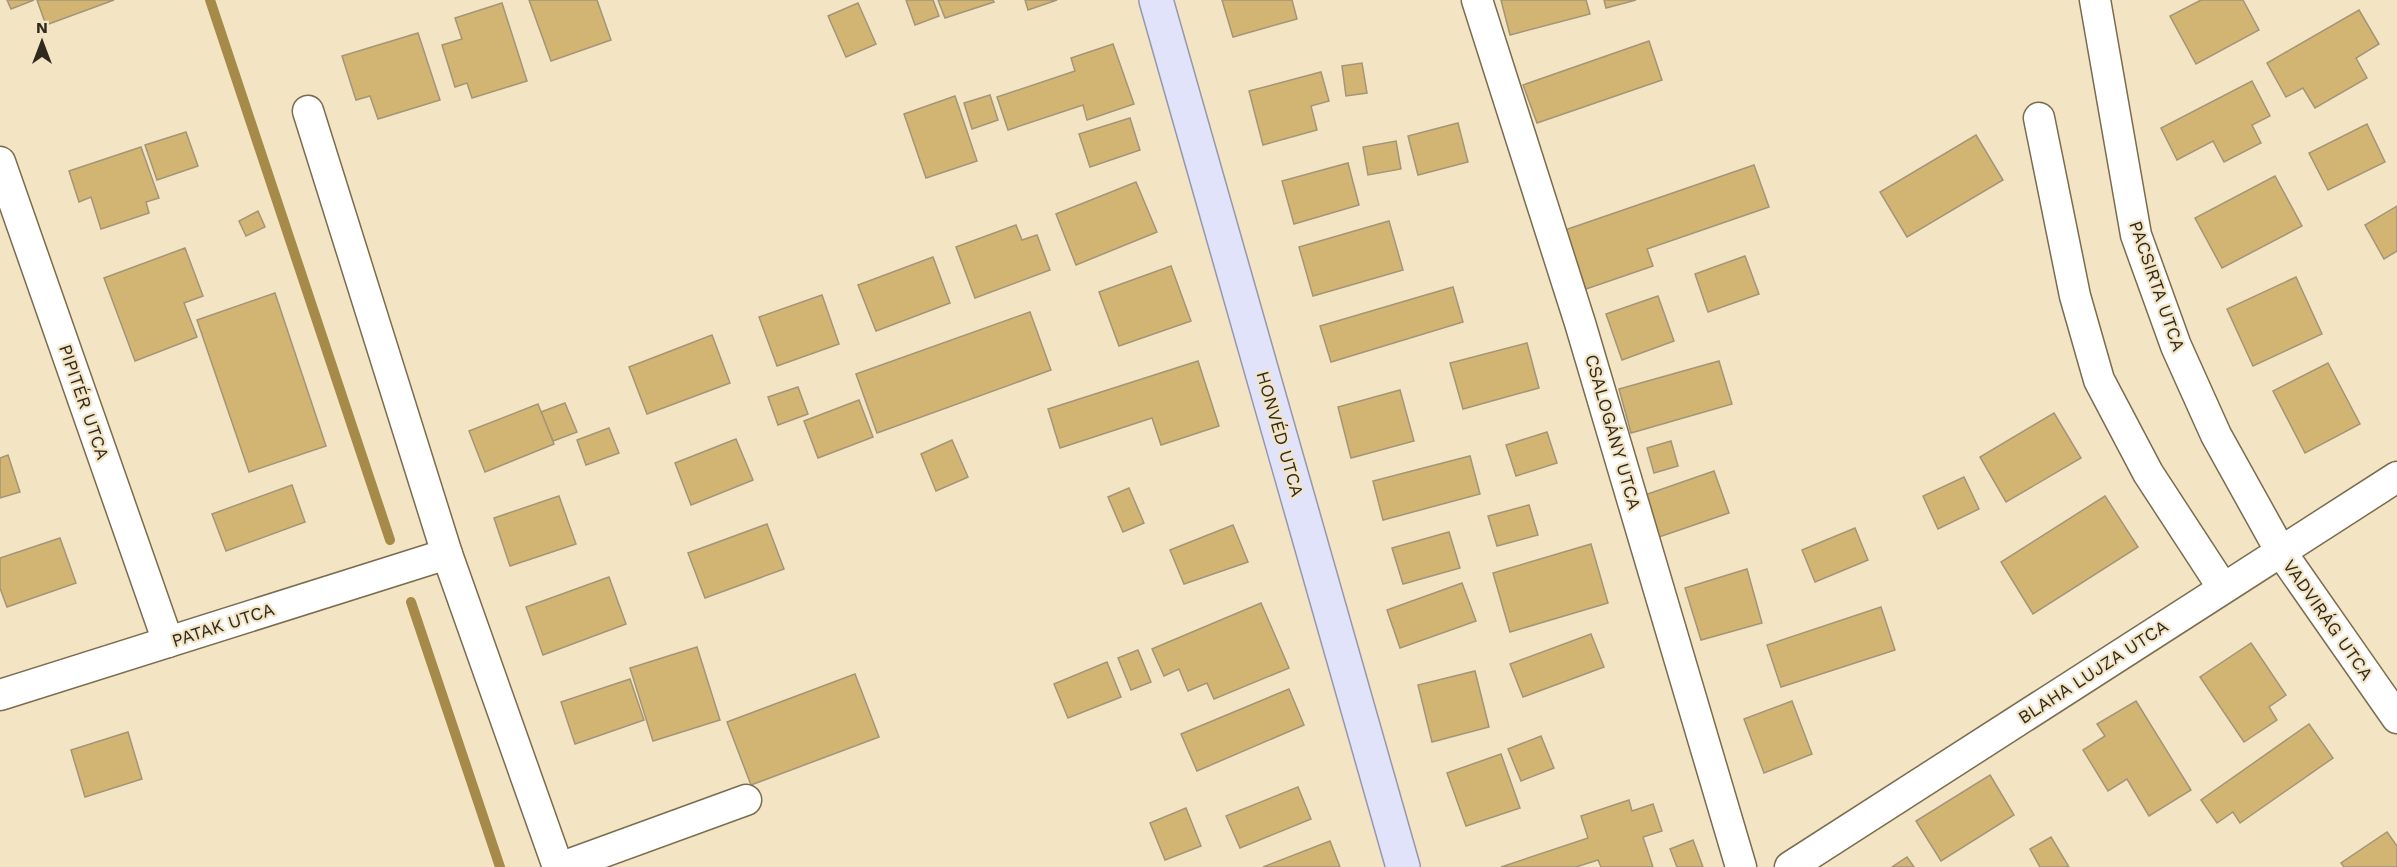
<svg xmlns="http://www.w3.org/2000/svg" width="2397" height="867" font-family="'Work Sans',sans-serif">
<rect width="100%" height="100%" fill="#f3e4c4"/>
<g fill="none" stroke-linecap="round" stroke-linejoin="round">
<g stroke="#a68a49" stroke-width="10">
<polyline points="210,0 390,540"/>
<polyline points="411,602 500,867"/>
</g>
</g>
<g fill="#d3b573" stroke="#a39577" stroke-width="1.5">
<polygon points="7,0 34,0 11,9"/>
<polygon points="37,0 114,0 46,25"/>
<polygon points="529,0 597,0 611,40 551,61"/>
<polygon points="906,0 933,0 939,16 915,25"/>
<polygon points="938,0 993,0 994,2 945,18"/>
<polygon points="1025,0 1057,0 1028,10"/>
<polygon points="1222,0 1292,0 1297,19 1233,37"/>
<polygon points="1501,0 1586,0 1590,14 1510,35"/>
<polygon points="1604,0 1636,0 1606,8"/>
<polygon points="2201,0 2243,0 2259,30 2196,64 2170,16"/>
<polygon points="502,3 527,81 472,98 467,83 455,87 442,45 462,39 455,18"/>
<polygon points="858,3 876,44 846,57 828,16"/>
<polygon points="2359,10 2379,44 2356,58 2367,78 2315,108 2303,88 2286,97 2267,63"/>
<polygon points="418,33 440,100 378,119 370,96 356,100 342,56"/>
<polygon points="1649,41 1662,80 1537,123 1523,85"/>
<polygon points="1113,44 1134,104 1087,120 1083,105 1008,130 997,97 1075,71 1071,58"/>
<polygon points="1362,63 1367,93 1346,96 1342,66"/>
<polygon points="1321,72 1329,101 1311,106 1317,130 1263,145 1249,91"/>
<polygon points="2252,81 2270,116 2252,125 2261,143 2224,162 2213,141 2177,160 2161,128"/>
<polygon points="990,95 998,120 972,129 964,103"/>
<polygon points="955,96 977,161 926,178 904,114"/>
<polygon points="1130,118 1140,150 1090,167 1079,134"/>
<polygon points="1458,123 1468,162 1418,175 1408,136"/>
<polygon points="2367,124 2385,162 2328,190 2309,153"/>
<polygon points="186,132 198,166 157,180 145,145"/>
<polygon points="1976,135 2003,180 1907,237 1880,192"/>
<polygon points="1396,141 1401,169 1368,175 1363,147"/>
<polygon points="141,147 159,198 146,202 149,213 101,229 91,197 79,202 69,171"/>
<polygon points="1348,163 1359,205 1294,224 1282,181"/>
<polygon points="1754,165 1769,207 1647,249 1653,266 1586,289 1565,230"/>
<polygon points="2275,176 2302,226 2222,268 2195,218"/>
<polygon points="1136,182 1157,232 1076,265 1056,214"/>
<polygon points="2397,206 2397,251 2384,259 2365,225"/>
<polygon points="258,211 265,227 246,236 239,221"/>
<polygon points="1389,221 1403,270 1313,296 1299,247"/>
<polygon points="1016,225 1022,240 1037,235 1050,270 975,298 956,247"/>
<polygon points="185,248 203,296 184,303 197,337 135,361 104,278"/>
<polygon points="1745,256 1759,294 1708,312 1695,274"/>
<polygon points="933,257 950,303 876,331 858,285"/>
<polygon points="1171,266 1191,321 1119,346 1099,292"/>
<polygon points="2296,277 2322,334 2253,366 2227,309"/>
<polygon points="1453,287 1463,322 1331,362 1320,326"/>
<polygon points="275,293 326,446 249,472 197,320"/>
<polygon points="822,295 839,344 777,366 759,317"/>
<polygon points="1658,296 1674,341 1622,360 1606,314"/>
<polygon points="1030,312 1051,370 877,433 856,374"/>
<polygon points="712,335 730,383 647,414 629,367"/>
<polygon points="1527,343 1539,388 1463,409 1450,363"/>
<polygon points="1198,361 1219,426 1161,445 1152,418 1060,448 1048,409"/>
<polygon points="1719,361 1732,404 1631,433 1619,389"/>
<polygon points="2328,363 2360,424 2305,453 2273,391"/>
<polygon points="798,387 808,414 778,425 768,397"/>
<polygon points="1400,390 1414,441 1351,458 1338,407"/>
<polygon points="859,400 873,437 818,458 804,421"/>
<polygon points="565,403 577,432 553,441 541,412"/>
<polygon points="538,404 554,444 485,472 469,431"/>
<polygon points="2054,413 2081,458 2006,502 1980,457"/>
<polygon points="609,428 619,453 586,465 577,440"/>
<polygon points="1547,432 1557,463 1516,476 1506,445"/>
<polygon points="736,439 753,480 691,505 675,463"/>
<polygon points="952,440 968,477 936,491 921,454"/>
<polygon points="1671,441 1678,466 1654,473 1647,448"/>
<polygon points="8,455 20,492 0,498 0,458"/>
<polygon points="1470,456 1480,494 1383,520 1373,481"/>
<polygon points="1714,471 1729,513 1656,538 1642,496"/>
<polygon points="1964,477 1979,509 1938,529 1923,496"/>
<polygon points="292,485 305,522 226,551 212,514"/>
<polygon points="1129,488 1144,523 1123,532 1108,497"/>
<polygon points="559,496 576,544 510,566 494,518"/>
<polygon points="2105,496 2138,547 2033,614 2001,562"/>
<polygon points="1529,505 1538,535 1497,546 1488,516"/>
<polygon points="767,524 784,569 705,598 688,553"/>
<polygon points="1233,525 1248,562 1184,584 1170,550"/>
<polygon points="1855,528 1868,560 1815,582 1802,550"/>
<polygon points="1449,532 1460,568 1403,584 1392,548"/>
<polygon points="60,538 76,583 7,607 0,588 0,558"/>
<polygon points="1591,544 1608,603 1510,632 1493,573"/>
<polygon points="1747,569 1762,623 1701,640 1685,588"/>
<polygon points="609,577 626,624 543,655 526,607"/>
<polygon points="1462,583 1476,621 1400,648 1387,610"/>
<polygon points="1261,603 1289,668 1214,699 1207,683 1188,691 1179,669 1164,676 1152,649"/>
<polygon points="1881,607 1895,650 1781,687 1767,645"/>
<polygon points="1591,634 1604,667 1523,697 1510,664"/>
<polygon points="2251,643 2286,695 2269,707 2277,720 2244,742 2200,677"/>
<polygon points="697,647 720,720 653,741 630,668"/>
<polygon points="1138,650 1151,682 1131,690 1118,658"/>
<polygon points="1107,662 1121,697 1068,718 1054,684"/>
<polygon points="1475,671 1489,727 1432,742 1418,685"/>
<polygon points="855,674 879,737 751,785 727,722"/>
<polygon points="630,679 644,720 575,744 561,702"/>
<polygon points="1289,689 1304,725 1197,771 1181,734"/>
<polygon points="1792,701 1812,754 1764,773 1744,719"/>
<polygon points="2136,701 2191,790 2149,816 2127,779 2108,791 2083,750 2105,736 2097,724"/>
<polygon points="2309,724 2333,758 2240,823 2233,812 2217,823 2201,800"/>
<polygon points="128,732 142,779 85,797 71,750"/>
<polygon points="1541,736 1554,768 1521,781 1508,749"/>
<polygon points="1501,754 1520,808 1466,826 1447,773"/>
<polygon points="1990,775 2014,815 1941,861 1916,821"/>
<polygon points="1298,787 1311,819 1240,848 1226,816"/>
<polygon points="1629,800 1632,811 1653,804 1662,831 1643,837 1653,867 1601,867 1598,860 1576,867 1501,867 1588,838 1581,816"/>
<polygon points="1186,808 1201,846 1165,860 1150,823"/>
<polygon points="2387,832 2397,846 2397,867 2344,867 2341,863"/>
<polygon points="2051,837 2069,867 2040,867 2030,849"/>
<polygon points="1693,840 1703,867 1677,867 1670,849"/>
<polygon points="1330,841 1340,867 1263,867"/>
<polygon points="1907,857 1914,867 1892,867"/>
</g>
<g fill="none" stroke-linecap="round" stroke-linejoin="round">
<defs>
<g id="minor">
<polyline points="1477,0 1580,323 1741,867"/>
<polyline points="2095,0 2136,235 2176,346 2216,435 2281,552 2397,718"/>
<polyline points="308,111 447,554 558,867"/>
<polyline points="2039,118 2075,296 2099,380 2148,473 2223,588"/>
<polyline points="0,162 168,642"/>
<polyline points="0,695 447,554"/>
<polyline points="562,867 746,800"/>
<polyline points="1790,867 2397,477"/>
</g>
<polyline id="primary" points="1156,0 1403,867"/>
</defs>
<use href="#minor" stroke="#7a6c4f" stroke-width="33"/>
<use href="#primary" stroke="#9697ac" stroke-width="36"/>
<use href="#minor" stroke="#fff" stroke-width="30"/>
<use href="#primary" stroke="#e1e3fb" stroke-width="33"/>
</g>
<g text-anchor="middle" stroke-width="4.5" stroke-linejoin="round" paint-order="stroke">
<g font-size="18" fill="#302a1e" stroke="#f3e4c4">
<text transform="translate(2157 286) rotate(71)" y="6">PACSIRTA UTCA</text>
<text transform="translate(84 402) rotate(71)" y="6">PIPITÉR UTCA</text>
<text transform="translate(1613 432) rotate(74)" y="6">CSALOGÁNY UTCA</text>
<text transform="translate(1280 434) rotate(74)" y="6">HONVÉD UTCA</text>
<text transform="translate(2328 620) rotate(55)" y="6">VADVIRÁG UTCA</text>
<text transform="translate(223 625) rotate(-18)" y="6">PATAK UTCA</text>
<text transform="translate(2093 672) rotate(-33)" y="6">BLAHA LUJZA UTCA</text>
</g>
</g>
<g transform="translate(42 42)" stroke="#f3e4c4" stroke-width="4.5" paint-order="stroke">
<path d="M0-4.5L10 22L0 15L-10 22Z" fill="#302a1e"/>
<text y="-9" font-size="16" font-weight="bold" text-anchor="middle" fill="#302a1e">N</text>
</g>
</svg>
